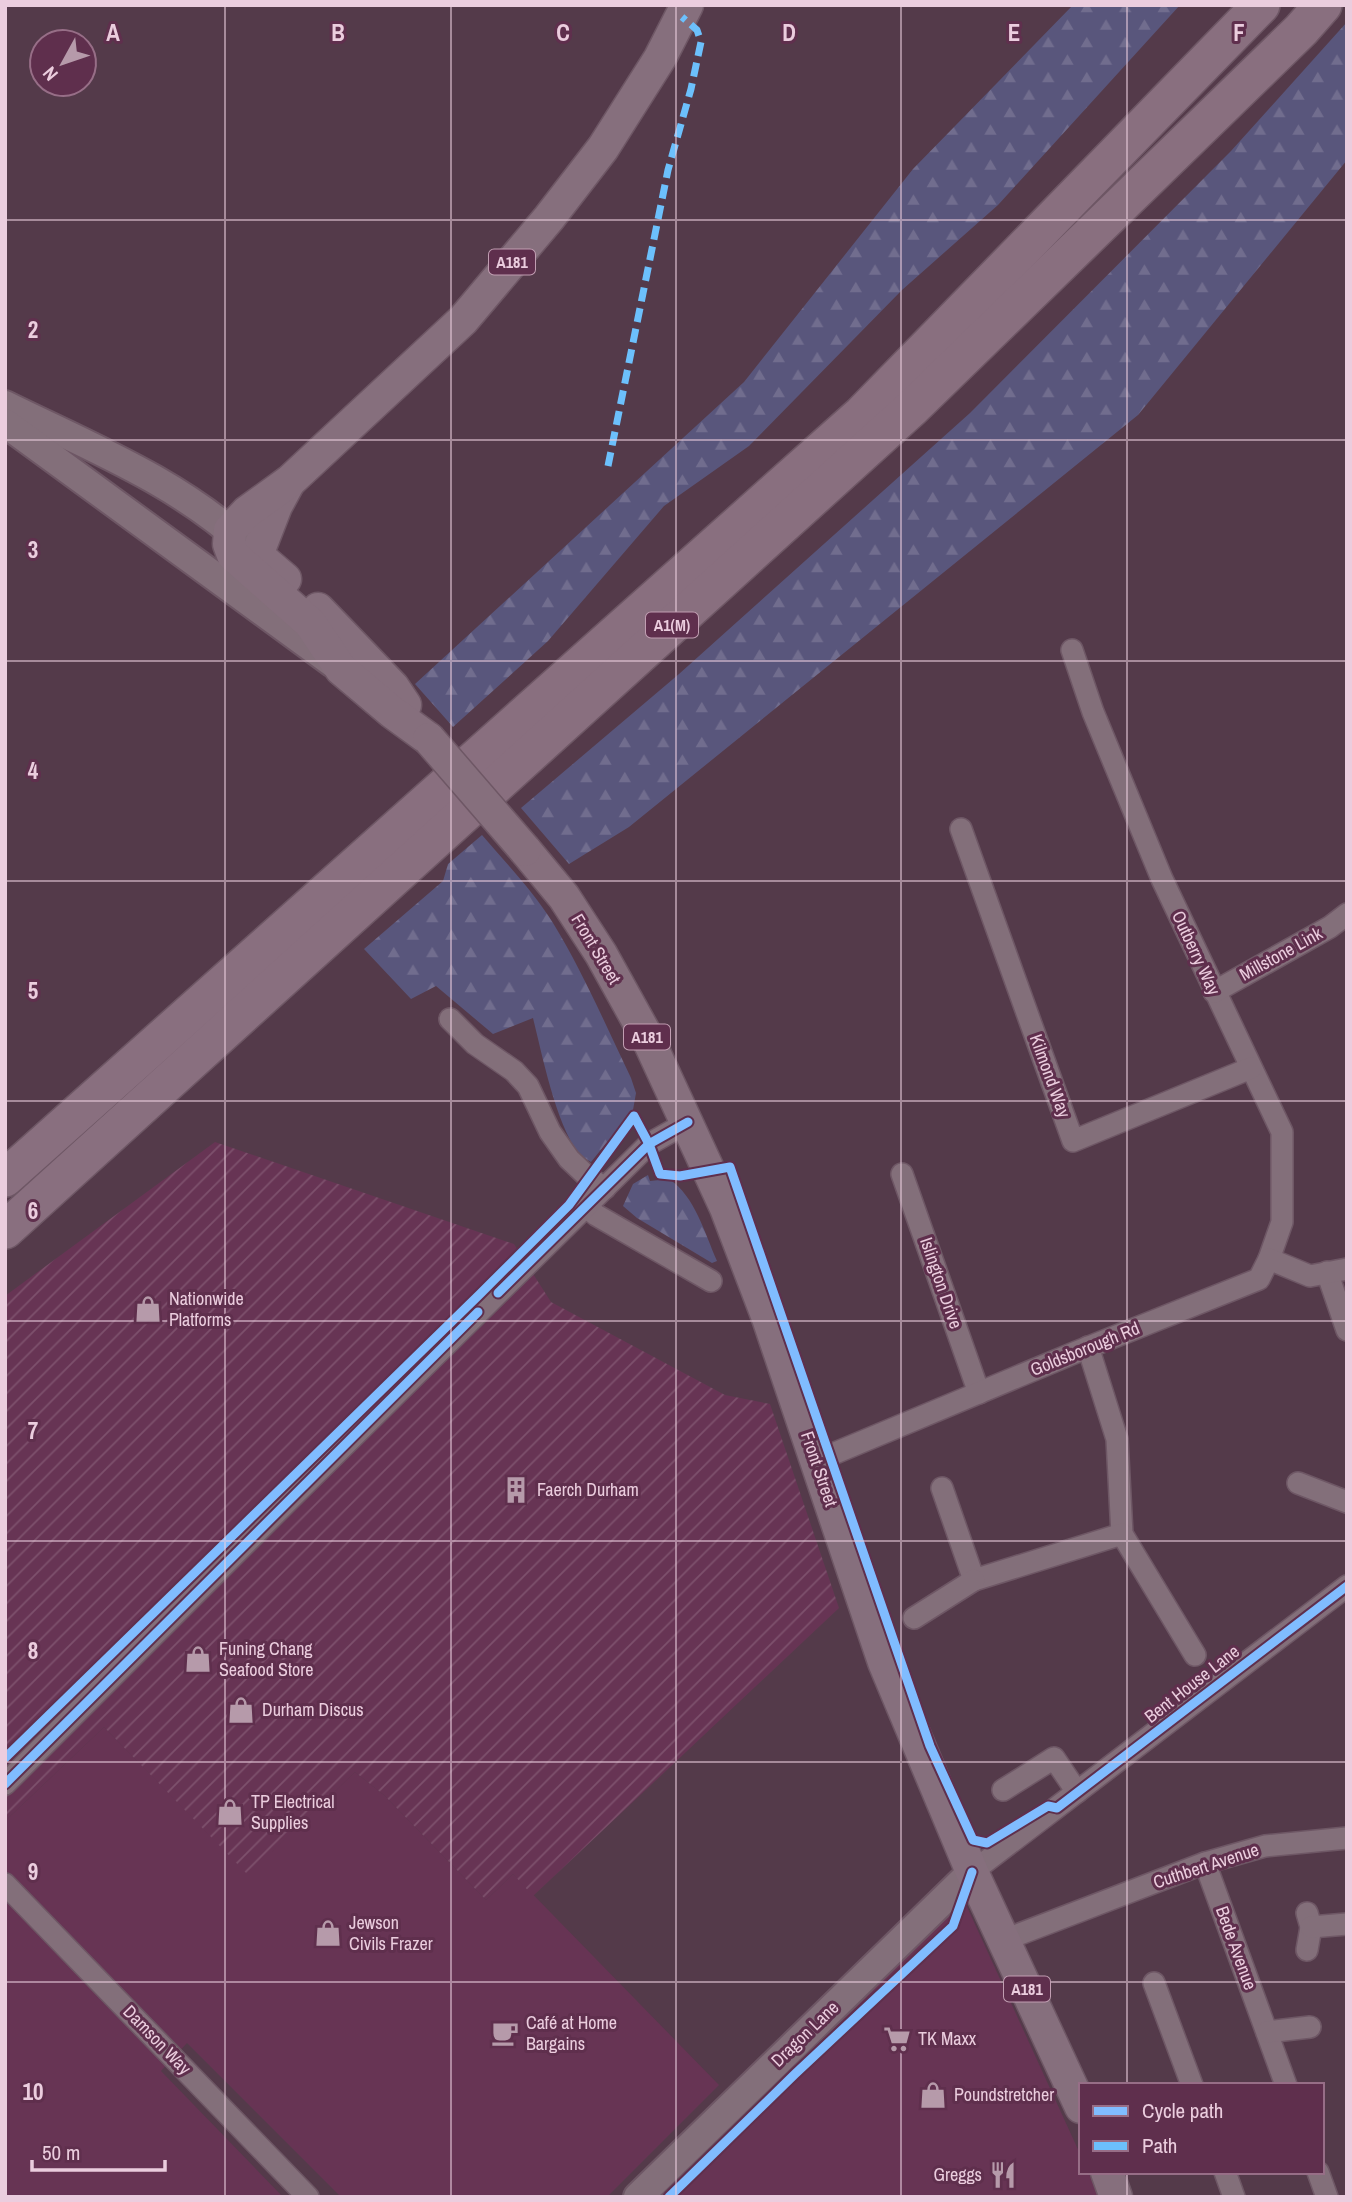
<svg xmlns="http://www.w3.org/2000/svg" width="1352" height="2202" font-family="'Archivo Narrow',sans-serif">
<defs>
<pattern id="industrial-furrows" width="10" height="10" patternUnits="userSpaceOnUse" patternTransform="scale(1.75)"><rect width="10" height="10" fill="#673454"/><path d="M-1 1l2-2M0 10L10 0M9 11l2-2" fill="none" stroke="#7d506c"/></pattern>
<pattern id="forest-firs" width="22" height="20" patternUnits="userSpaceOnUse" patternTransform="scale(1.75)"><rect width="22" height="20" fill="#59567c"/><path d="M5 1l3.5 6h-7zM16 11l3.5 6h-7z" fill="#716d8e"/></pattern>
</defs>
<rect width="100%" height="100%" fill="#543a4a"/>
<g fill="#673454">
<polygon points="104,1727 248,1874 355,1772 384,1795 486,1900 513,1874 719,2085 607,2197 341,2197 187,2043 161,2071 283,2197 5,2197 5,1821"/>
<polygon points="957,1885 1081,2156 1081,2172 1088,2172 1100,2197 638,2197"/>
</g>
<polygon fill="url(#industrial-furrows)" points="215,1142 514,1244 551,1302 725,1395 770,1404 839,1608 533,1896 513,1874 486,1900 384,1795 355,1772 248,1875 104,1727 5,1821 5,1296"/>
<g fill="url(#forest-firs)">
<polygon points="1073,5 1180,5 998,205 902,290 749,446 664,506 548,641 453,727 415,684 744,382 913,169"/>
<polygon points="1347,22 1347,160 1138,415 629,827 569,864 521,808 679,674 970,413 1231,151"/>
<path d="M482,835C506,863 533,891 553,923C583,972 606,1026 631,1078L636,1093L633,1110L591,1162C586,1159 581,1156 578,1152C556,1124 542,1054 533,1018L493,1034L436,986L411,999L364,949L443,881L448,864Z"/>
<path d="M648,1175L650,1181L669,1179C695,1196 705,1234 717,1261L712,1263L637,1218L623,1206L633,1184Z"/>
</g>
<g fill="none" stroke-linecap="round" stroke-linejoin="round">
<defs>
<g id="street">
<polyline points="1072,650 1093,712 1162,879 1282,1132 1282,1222 1269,1259"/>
<polyline points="961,829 1073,1141 1251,1068"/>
<polyline points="1214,992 1330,927 1347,914"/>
<polyline points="450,1019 475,1044 514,1071 528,1086 550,1132 569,1159 588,1177 605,1188"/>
<polyline points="902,1174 979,1393"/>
<polyline points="586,1207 596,1215 711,1281"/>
<polyline points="1327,1272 1347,1330"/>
<polyline points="1088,1347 1117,1439 1122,1534 1195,1655"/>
<polyline points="816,1461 1074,1353 1259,1279 1269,1259 1310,1276 1347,1269"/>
<polyline points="1298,1483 1347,1502"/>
<polyline points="942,1488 974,1580 1122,1534"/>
<polyline points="914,1618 974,1580"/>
<polyline points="5,1784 291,1498 649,1144 688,1122"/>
<polyline points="1003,1790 1054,1758 1077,1792"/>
<polyline points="1205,1863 1286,2085"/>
<polyline points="972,1872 1347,1586"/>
<polyline points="5,1884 308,2197"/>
<polyline points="1307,1913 1311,1927 1307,1950"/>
<polyline points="1311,1927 1347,1924"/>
<polyline points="1004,1940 1205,1863 1265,1846 1347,1838"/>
<polyline points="1154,1983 1192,2085"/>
<polyline points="1267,2032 1310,2027"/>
<polyline points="1225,2172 1234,2197"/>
<polyline points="1318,2172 1327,2197"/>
</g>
<g id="secondary">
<path d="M5,405C88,446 179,482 247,546"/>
<polyline points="5,423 333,663"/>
<polyline points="638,2197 972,1872"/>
</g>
<g id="primary">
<polyline points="285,579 257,555 276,506 289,482"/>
<polyline points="318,609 393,687 405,705"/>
<polyline points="429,739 392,712 341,669 310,623 233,555 229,544 230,530 247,512 290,481 463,320 549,218 603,148 660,58 687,5"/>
<polyline points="525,850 564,897 601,954 647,1037 726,1208 768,1318 884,1662 972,1872 1081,2107"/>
<polyline points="1107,2172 1116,2197"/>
</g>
<g id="highway">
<polyline points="5,1178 862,414 1261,5"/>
<polyline points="5,1230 913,407 1301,30 1323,5"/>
</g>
</defs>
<use href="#street" stroke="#6e5765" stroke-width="24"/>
<use href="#secondary" stroke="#6e5765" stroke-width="32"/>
<use href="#primary" stroke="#6e5765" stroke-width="35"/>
<use href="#highway" stroke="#6e5765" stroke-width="40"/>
<use href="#street" stroke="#836f7a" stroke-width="21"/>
<use href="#secondary" stroke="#836f7a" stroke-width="28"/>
<use href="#primary" stroke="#866f7d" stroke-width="32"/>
<use href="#highway" stroke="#896f7f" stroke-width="37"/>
<defs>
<polyline id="primary-bridge" points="429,739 525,850"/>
</defs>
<use href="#primary-bridge" stroke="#6e5765" stroke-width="35" stroke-linecap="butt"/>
<use href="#primary-bridge" stroke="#866f7d" stroke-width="32"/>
<polyline stroke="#6cc0fc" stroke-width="7" stroke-dasharray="14 7" stroke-linecap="butt" points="608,466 668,170 691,89 701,42 697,30 682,17"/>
<defs>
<g id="cycleway">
<polyline points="498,1293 649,1144 688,1122"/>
<polyline points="5,1758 480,1294 569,1205 634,1116 649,1144 660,1174 680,1176 730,1167 930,1746 973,1840 987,1843 1048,1806 1057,1808 1347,1586"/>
<polyline points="5,1784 478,1312"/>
<polyline points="669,2197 795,2074 953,1926 972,1872"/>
</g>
</defs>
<use href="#cycleway" stroke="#5f2f4d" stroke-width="13"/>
<use href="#cycleway" stroke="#80bcff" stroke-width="9"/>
</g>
<path fill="none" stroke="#ebcdde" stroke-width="2" stroke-opacity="0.55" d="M225,5V2197M451,5V2197M676,5V2197M901,5V2197M1127,5V2085M5,220H1347M5,440H1347M5,661H1347M5,881H1347M5,1101H1347M5,1321H1347M5,1541H1347M5,1762H1347M5,1982H1347M1127,2172V2197"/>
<defs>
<symbol id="shop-bare" viewBox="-9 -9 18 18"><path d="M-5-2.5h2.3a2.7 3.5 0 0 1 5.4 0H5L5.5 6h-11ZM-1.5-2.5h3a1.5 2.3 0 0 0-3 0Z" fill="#b69aaa" stroke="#5f2f4d" stroke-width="2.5" paint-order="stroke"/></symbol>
<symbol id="building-bare" viewBox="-9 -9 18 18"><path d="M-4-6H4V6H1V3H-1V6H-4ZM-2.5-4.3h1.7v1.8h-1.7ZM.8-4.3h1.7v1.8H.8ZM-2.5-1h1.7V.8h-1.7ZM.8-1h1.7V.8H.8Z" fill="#b69aaa" stroke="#5f2f4d" stroke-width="2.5" paint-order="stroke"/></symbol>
<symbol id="cafe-bare" viewBox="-9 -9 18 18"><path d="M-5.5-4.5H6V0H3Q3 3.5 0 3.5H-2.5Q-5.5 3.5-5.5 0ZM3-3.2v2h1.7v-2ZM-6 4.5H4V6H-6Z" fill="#b69aaa" stroke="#5f2f4d" stroke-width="2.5" paint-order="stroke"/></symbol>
<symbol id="supermarket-bare" viewBox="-9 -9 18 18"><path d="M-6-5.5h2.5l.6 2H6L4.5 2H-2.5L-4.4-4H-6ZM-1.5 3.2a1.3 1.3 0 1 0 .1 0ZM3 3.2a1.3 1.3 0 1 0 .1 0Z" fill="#b69aaa" stroke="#5f2f4d" stroke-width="2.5" paint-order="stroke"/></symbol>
<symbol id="restaurant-bare" viewBox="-9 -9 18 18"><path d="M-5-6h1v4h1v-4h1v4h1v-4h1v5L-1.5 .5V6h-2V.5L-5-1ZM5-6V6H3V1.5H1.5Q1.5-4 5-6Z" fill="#b69aaa" stroke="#5f2f4d" stroke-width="2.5" paint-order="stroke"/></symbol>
</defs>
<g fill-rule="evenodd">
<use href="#shop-bare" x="129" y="1290" width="38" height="38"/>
<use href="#building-bare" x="497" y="1471" width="38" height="38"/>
<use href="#shop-bare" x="179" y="1640" width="38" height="38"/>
<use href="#shop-bare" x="222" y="1691" width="38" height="38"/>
<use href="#shop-bare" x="211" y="1793" width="38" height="38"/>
<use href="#shop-bare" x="309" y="1914" width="38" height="38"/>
<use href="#cafe-bare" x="486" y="2014" width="38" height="38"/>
<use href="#supermarket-bare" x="878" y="2020" width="38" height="38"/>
<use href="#shop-bare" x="914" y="2076" width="38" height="38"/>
<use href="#restaurant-bare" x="984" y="2156" width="38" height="38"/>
</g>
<g text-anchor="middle" stroke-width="6" stroke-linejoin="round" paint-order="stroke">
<g fill="#5f2f4d" stroke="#c19eb2" stroke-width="2">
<rect x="489" y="249.5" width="46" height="25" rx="5"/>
<rect x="646" y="612.5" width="52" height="25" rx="5"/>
<rect x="624" y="1024.5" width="46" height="25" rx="5"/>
<rect x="1004" y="1976.5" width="46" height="25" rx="5"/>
</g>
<g font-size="16" font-weight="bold" fill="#ebcdde">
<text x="512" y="268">A181</text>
<text x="672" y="631">A1(M)</text>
<text x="647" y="1043">A181</text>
<text x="1027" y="1995">A181</text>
</g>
<g font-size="18" fill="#ebcdde" stroke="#5f2f4d">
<text transform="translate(596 949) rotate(59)" y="6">Front Street</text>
<text transform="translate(1196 953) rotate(65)" y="6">Outberry Way</text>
<text transform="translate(1281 954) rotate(-29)" y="6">Millstone Link</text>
<text transform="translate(1050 1076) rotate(70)" y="6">Kilmond Way</text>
<text transform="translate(941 1283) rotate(71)" y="6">Islington Drive</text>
<text transform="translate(1085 1349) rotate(-22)" y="6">Goldsborough Rd</text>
<text transform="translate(819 1469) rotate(71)" y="6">Front Street</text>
<text transform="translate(1192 1684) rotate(-38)" y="6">Bent House Lane</text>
<text transform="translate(1206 1866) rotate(-18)" y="6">Cuthbert Avenue</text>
<text transform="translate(1236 1948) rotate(70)" y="6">Bede Avenue</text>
<text transform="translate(805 2034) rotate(-44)" y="6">Dragon Lane</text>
<text transform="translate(157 2040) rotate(46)" y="6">Damson Way</text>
</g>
<g font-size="18" fill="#ebcdde" stroke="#5f2f4d" text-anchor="start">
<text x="169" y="1305">Nationwide<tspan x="169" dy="21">Platforms</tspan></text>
<text x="537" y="1496">Faerch Durham</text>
<text x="219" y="1655">Funing Chang<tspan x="219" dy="21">Seafood Store</tspan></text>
<text x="262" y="1716">Durham Discus</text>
<text x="251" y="1808">TP Electrical<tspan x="251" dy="21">Supplies</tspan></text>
<text x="349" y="1929">Jewson<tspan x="349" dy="21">Civils Frazer</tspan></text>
<text x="526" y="2029">Café at Home<tspan x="526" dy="21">Bargains</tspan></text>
<text x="918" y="2045">TK Maxx</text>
<text x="954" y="2101">Poundstretcher</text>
<text x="982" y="2181" text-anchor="end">Greggs</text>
</g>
</g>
<g font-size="23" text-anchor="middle" font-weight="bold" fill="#ebcdde" stroke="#5f2f4d" stroke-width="6" stroke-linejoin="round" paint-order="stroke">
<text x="113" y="41">A</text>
<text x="338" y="41">B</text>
<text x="563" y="41">C</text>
<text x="789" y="41">D</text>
<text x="1014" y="41">E</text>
<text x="1239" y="41">F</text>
<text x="33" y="338">2</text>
<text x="33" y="558">3</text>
<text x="33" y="779">4</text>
<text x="33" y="999">5</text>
<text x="33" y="1219">6</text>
<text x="33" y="1439">7</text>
<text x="33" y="1659">8</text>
<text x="33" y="1880">9</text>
<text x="33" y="2100">10</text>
</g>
<rect width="1352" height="2202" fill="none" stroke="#ebcdde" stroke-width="14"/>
<rect x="1079" y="2083" width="245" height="91" fill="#5f2f4d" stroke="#976e87" stroke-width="2"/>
<rect x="1093" y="2106" width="35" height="10" fill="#80bcff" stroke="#976e87" stroke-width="2"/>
<text x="1142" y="2118" font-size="21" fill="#ebcdde">Cycle path</text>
<rect x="1093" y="2141" width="35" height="10" fill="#6cc0fc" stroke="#976e87" stroke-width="2"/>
<text x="1142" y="2153" font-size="21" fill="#ebcdde">Path</text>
<g transform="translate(63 63) rotate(230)"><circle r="33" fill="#5f2f4d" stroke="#976e87" stroke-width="2"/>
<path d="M0-5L12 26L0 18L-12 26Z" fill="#b69aaa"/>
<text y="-10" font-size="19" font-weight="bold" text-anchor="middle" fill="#ebcdde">N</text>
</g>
<path d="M32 2160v10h133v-10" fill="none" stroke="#ebcdde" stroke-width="3.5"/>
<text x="42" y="2160" font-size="21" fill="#ebcdde" stroke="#5f2f4d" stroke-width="5" paint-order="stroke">50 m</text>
</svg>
